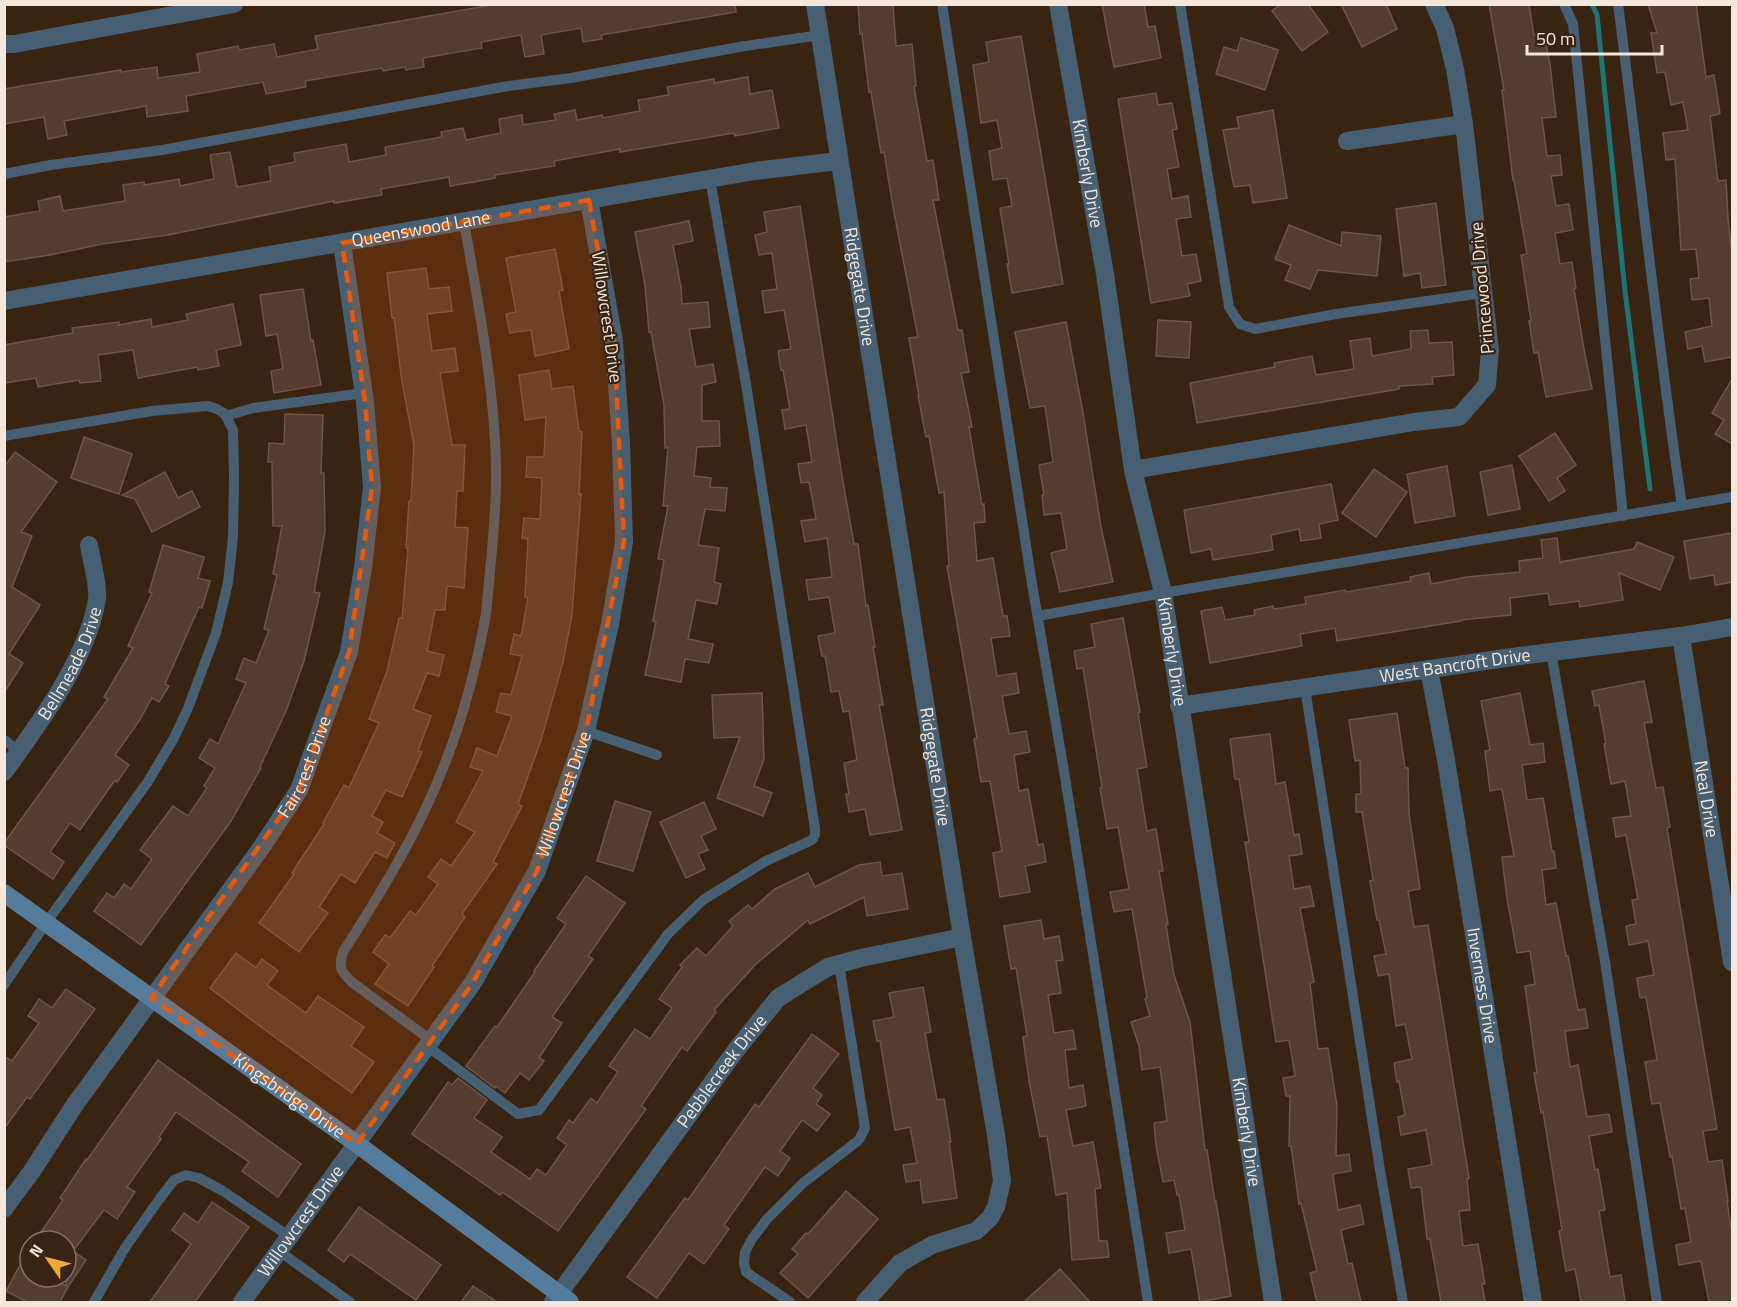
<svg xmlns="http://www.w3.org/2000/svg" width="1737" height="1307" font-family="'Titillium Web',sans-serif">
<rect width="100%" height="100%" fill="#392412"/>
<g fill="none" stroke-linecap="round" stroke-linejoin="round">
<polyline stroke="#1f7276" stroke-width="5" points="1592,4 1597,15 1625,291 1650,489"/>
</g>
<g fill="#563b2f" stroke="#705446" stroke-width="1.5">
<polygon points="497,4 735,4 736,12 601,35 602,39 583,42 581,28 541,35 544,54 525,57 521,35 481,42 482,48 423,58 424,67 406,70 405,67 383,71 382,68 305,81 306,87 266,94 263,82 186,96 188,111 147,117 146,106 64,121 67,135 48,139 44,117 4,124 4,89 121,70 121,72 157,67 158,78 200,72 197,54 238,46 239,50 274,44 277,57 318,49 315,36"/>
<polygon points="858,4 893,4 896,46 912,44 916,86 914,87 927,161 933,160 939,200 933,200 958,330 962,330 969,372 961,373 972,427 969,427 982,505 984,504 985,522 974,523 977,561 993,558 1003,616 1007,616 1010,636 991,638 997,676 1016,673 1019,693 1002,696 1009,734 1026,731 1030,752 1014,755 1019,791 1028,789 1038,845 1043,844 1046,862 1025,866 1030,892 1000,897 993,853 1002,851 990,781 981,782 974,739 977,738 947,566 949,566 944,492 939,493 929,436 926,437 918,396 919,396 909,338 918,337 893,207 884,152 881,153 871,92 869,92 862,34 860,34"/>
<polygon points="1102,4 1144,4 1148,27 1155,26 1161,58 1114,67"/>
<polygon points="1281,4 1308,4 1328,32 1302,51 1272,11"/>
<polygon points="1341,4 1386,4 1397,29 1362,47"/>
<polygon points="1489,4 1529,4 1534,35 1544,34 1550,64 1556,117 1542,118 1547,156 1560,155 1562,175 1551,176 1556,206 1569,204 1573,230 1555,233 1560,264 1572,262 1576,288 1574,289 1585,355 1592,389 1546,397 1538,352 1534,353 1529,321 1531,321 1521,255 1527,254 1514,180 1513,180 1502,90 1504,90"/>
<polygon points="1648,4 1696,4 1706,77 1714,75 1720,114 1710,116 1718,181 1726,180 1728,218 1732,257 1732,357 1705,362 1702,346 1688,349 1685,332 1712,326 1709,298 1692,300 1690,279 1699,278 1696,249 1681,250 1675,159 1666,160 1663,133 1688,130 1683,102 1671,105 1665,72 1657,73 1651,33 1657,33"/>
<polygon points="1021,36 1063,284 1012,293 1007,264 1009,264 1000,208 1012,206 1007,178 993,180 989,151 1002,148 997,120 981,123 973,65 989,62 986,42"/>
<polygon points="1241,38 1278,50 1265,90 1216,74 1224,47 1237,51"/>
<polygon points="748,77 750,94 772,90 779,128 735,136 734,133 620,152 620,149 554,161 555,166 495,175 495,178 450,186 449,177 381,189 382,195 334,203 334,201 168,235 102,244 50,255 4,262 4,217 40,211 38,201 60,196 63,211 125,201 123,185 144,182 144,185 179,179 180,186 214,179 210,155 230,152 237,187 271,181 269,167 295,162 294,153 346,144 349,162 386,155 385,147 442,137 441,132 463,128 466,140 501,133 499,119 522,115 523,125 556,120 554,114 575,110 577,120 602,115 603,118 640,111 638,100 669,95 667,87 714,79 714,83"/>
<polygon points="1156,93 1158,105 1172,103 1177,129 1172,130 1179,167 1167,169 1172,199 1188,196 1191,217 1176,219 1182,256 1196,254 1201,281 1187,284 1190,296 1151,303 1118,99"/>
<polygon points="1273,110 1287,198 1253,203 1250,185 1234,187 1223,130 1239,128 1237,117"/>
<polygon points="1436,203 1446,285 1422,288 1420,273 1404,276 1396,209"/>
<polygon points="800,206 842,476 854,544 858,544 866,606 868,605 875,647 873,647 883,705 879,705 902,830 870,835 865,809 849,812 846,794 849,794 844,763 857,760 849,711 843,712 839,691 831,692 825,656 822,656 818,636 835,633 829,597 809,600 806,580 832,577 827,538 805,542 801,521 816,519 809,482 801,483 798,464 812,462 806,425 785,429 782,410 790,409 783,370 781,370 778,351 791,349 784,310 765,313 762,291 777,289 772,253 759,255 755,235 767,232 764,212"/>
<polygon points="689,221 693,241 673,245 681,287 682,304 708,302 710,327 689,329 696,367 713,364 716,382 702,385 702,421 719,421 720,446 697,447 694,476 711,478 710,487 727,488 725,511 705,509 698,545 719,548 714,582 721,584 717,604 696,600 688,639 713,644 709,663 685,659 681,682 645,675 656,622 653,621 664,560 658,559 668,506 663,506 668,447 665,448 664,405 651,332 649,332 645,285 635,232"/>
<polygon points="1289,225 1341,246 1342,232 1381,236 1377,276 1318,270 1310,289 1285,280 1291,265 1275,259"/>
<polygon points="555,249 563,290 559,291 569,349 535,356 531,330 510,333 506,314 516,312 506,258"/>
<polygon points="426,268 429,289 449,287 452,311 427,314 432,351 455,348 458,371 440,373 452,445 465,445 463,491 457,491 455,527 468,528 464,588 447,586 445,610 435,610 427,651 444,655 439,676 427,673 413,709 431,716 418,751 422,752 402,797 386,790 372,816 383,822 377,833 395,843 387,858 375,852 355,883 341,874 319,907 328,913 299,952 259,923 294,874 292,873 324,824 323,823 344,785 349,788 379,723 369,719 387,671 399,618 402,618 408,548 406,548 409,501 411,501 414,445 402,382 394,318 392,318 387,273"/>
<polygon points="303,289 311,341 313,340 321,385 274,393 271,371 283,369 277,334 266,336 260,295"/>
<polygon points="233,304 241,345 216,350 219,366 198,370 197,367 138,378 133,350 98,355 101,381 80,383 79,380 38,387 36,378 4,383 4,345 73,333 72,328 119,322 119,325 151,319 152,327 188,320 186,314"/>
<polygon points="1158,320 1191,322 1189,358 1156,356"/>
<polygon points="1066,322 1083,413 1101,527 1113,582 1060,592 1051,553 1067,549 1061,513 1044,515 1042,495 1044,495 1039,465 1053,462 1045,406 1030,408 1015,332"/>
<polygon points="1428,330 1429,343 1452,342 1454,375 1432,377 1433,384 1399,386 1399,389 1197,423 1190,383 1275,367 1274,363 1312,356 1316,375 1354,369 1350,341 1370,338 1372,356 1411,349 1410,331"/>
<polygon points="549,370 552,389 573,386 579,431 582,432 579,494 581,494 572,615 563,662 541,740 518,804 522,806 493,862 497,864 462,914 465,917 432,966 434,967 408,1006 375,984 389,964 373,952 385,935 390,938 410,911 416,915 438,884 428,877 441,859 451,866 475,832 456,822 483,771 470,767 477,748 497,756 512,716 496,712 501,693 511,695 522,656 510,654 514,634 521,636 528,598 525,597 528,539 522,538 524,518 540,519 542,478 526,477 527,457 544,457 546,417 525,420 519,375"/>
<polygon points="1732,379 1732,444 1715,434 1724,420 1712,413"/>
<polygon points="285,414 323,415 321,473 324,473 325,532 314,592 320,593 304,661 286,711 260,767 261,768 231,821 141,945 94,911 107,893 114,898 124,884 131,889 152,859 140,850 173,806 188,816 207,788 204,786 215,768 199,758 210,739 218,744 246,683 236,679 244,658 256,663 269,630 264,629 277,575 273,574 282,526 273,526 272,462 268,462 269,443 284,444"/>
<polygon points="1555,433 1576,465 1557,478 1565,491 1549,501 1519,456"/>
<polygon points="84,437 132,454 119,494 71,478"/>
<polygon points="15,452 57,482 21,532 32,536 12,587 40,605 9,654 23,663 4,693 4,467"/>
<polygon points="1512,465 1520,509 1488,515 1480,472"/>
<polygon points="1447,466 1455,516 1415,523 1407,474"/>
<polygon points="1374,469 1407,492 1376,537 1342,513"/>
<polygon points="165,472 178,498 192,491 200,507 152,532 135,499 122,495"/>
<polygon points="1331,484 1338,520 1319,524 1321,538 1301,541 1299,529 1271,535 1273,550 1213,560 1211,549 1191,553 1184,510"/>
<polygon points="1732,533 1732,582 1715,585 1714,575 1690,579 1684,541"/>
<polygon points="1557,538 1560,562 1634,549 1637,542 1674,557 1660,590 1619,573 1623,600 1580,607 1579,601 1550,605 1548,593 1510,598 1511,615 1460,620 1461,621 1337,641 1335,628 1300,634 1302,646 1210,663 1201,611 1222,607 1225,620 1255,615 1254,610 1273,606 1274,609 1306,604 1305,597 1345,590 1346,592 1411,581 1410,577 1429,573 1431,584 1467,577 1520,572 1519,561 1543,558 1541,540"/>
<polygon points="163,545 204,557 198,578 210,581 202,608 199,607 165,684 169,686 159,702 152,698 139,721 115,755 129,765 117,782 115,780 80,830 70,823 50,852 64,862 53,879 4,845 4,843 108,699 104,697 133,648 128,646 152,593 149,592"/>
<polygon points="1123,618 1140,712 1138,713 1147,767 1137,769 1147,831 1156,829 1163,871 1159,871 1168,924 1166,925 1174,975 1190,1022 1205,1150 1207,1150 1215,1202 1216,1201 1231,1296 1200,1302 1191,1249 1169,1253 1166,1233 1185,1230 1179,1195 1177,1195 1174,1180 1163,1182 1156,1146 1154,1123 1167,1121 1160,1067 1142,1070 1139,1046 1131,1022 1150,1016 1145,999 1147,998 1132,909 1114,912 1110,892 1129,889 1118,827 1107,829 1100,788 1102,787 1083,668 1077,669 1074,651 1095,647 1091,624"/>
<polygon points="1644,681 1652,722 1644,723 1656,788 1663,787 1670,827 1667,828 1717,1129 1703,1131 1708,1162 1722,1160 1728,1201 1727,1201 1732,1235 1732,1302 1709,1302 1701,1261 1679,1265 1676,1245 1691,1242 1685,1208 1681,1209 1672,1156 1670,1157 1660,1103 1652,1104 1645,1062 1657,1060 1646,997 1640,998 1637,978 1654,975 1648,941 1629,945 1626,926 1636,924 1632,900 1638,899 1626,835 1616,837 1613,818 1631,816 1625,781 1611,784 1604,744 1606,744 1599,705 1595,706 1592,691"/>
<polygon points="762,693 764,759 754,786 772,793 763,816 717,798 740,737 714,738 712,695"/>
<polygon points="1520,693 1530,745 1543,743 1545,762 1522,765 1527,800 1543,798 1552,851 1554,851 1556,868 1542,870 1546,905 1556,903 1566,956 1568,956 1578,1010 1585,1009 1588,1028 1565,1031 1570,1067 1578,1065 1587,1117 1609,1114 1612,1132 1589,1136 1595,1170 1598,1169 1605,1210 1599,1211 1610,1277 1621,1275 1625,1302 1581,1302 1575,1269 1566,1271 1559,1231 1562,1230 1543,1112 1541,1113 1534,1073 1537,1073 1525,986 1535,984 1530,951 1517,953 1507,899 1502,857 1514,856 1502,789 1490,791 1485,751 1490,750 1481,701"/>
<polygon points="1397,713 1405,768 1408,768 1409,813 1420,889 1408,891 1414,927 1428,925 1469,1178 1467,1179 1470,1210 1459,1211 1463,1246 1478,1244 1485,1284 1482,1284 1485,1302 1441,1302 1430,1239 1427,1239 1421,1187 1411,1188 1408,1169 1432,1165 1426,1130 1401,1135 1398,1117 1405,1115 1399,1081 1397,1082 1394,1063 1412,1059 1405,1024 1396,1026 1389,974 1378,976 1374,956 1386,954 1379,920 1377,920 1370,881 1373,880 1362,812 1356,812 1356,794 1361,794 1360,760 1355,761 1349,720"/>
<polygon points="1270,734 1276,784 1285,782 1294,835 1299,834 1302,854 1289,856 1294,889 1310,886 1314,906 1300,908 1314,982 1310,983 1318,1049 1328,1048 1337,1106 1336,1156 1349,1154 1351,1171 1333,1174 1338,1210 1360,1205 1364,1224 1341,1230 1348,1264 1352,1263 1361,1302 1317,1302 1310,1273 1317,1271 1301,1203 1299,1204 1291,1146 1289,1146 1290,1096 1286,1096 1283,1078 1295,1076 1289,1040 1276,1042 1245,842 1249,842 1239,779 1235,779 1230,739"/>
<polygon points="615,801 651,812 633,871 597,861"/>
<polygon points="704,802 716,829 701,836 708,850 698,854 705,869 686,878 660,822"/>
<polygon points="880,862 882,876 902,873 908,909 867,916 864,897 810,924 808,920 755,965 714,1010 716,1012 687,1051 682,1047 641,1106 646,1109 558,1231 502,1192 500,1195 412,1134 448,1082 452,1085 458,1078 487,1100 474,1118 502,1137 491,1152 530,1179 537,1169 546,1175 567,1145 557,1138 569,1120 573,1123 591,1098 597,1103 618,1072 609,1066 635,1029 650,1039 672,1008 659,999 682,967 680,965 697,948 706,956 733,926 729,921 748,905 752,909 775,889 808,873 815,887 859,865"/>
<polygon points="586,876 625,903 588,956 593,959 552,1017 562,1023 539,1058 544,1061 529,1080 520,1073 505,1093 496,1086 495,1088 466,1066 495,1026 497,1027 535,972 534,971 566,924 557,918"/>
<polygon points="1041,920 1044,939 1059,936 1063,960 1056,961 1061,993 1048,995 1054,1033 1073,1030 1076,1049 1065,1050 1069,1088 1083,1085 1086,1106 1066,1110 1073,1146 1093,1142 1101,1188 1095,1189 1099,1241 1107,1241 1109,1257 1072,1260 1067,1193 1056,1195 1047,1136 1040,1137 1029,1081 1023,1037 1027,1036 1016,968 1011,969 1004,926"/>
<polygon points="236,953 256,968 262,959 278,971 267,985 306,1013 318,996 364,1027 351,1046 374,1062 352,1093 261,1027 210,988"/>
<polygon points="923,987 931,1032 925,1033 937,1100 944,1099 951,1142 949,1142 957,1198 923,1203 920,1180 906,1182 903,1165 917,1163 910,1127 895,1130 880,1041 877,1041 873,1021 894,1017 889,993"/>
<polygon points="66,989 95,1009 30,1099 27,1097 4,1129 4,1056 12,1061 39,1023 28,1016 39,999 52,1008"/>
<polygon points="812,1034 839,1054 813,1088 822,1095 816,1104 830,1114 817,1131 802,1120 780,1151 790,1158 778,1176 765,1167 724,1225 729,1229 704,1264 689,1253 657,1298 627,1277 685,1198 688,1200 755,1104 759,1107"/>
<polygon points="158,1060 301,1164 278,1197 242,1171 249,1162 176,1112 159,1137 161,1139 127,1187 135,1192 117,1219 104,1210 73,1251 86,1260 68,1287 60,1302 27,1302 6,1291 30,1246 30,1277 49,1277 66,1286 66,1241 35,1241 63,1200 60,1198 86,1159 87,1160"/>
<polygon points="846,1191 878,1219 808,1298 780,1273 798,1254 792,1249 806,1233 808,1234"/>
<polygon points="212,1202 249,1227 195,1302 150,1302 191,1244 172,1230 184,1213 198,1223"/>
<polygon points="359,1207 441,1265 416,1300 350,1254 344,1262 328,1250"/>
<polygon points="1060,1269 1090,1302 1024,1302"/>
<polygon points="473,1286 497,1302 461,1302"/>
</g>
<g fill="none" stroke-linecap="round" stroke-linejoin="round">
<g stroke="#475f72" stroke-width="10">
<polyline points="942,4 1032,584 1064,771 1148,1302"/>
<polyline points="1180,4 1229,307 1240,324 1255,329 1336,314 1483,293"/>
<polyline points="1564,4 1573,24 1623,516"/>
<path d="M1618,4C1640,171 1657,339 1682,506"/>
<polyline points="4,174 51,165 162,150 508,86 571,78 739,47 820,35"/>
<polyline points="226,416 253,408 364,393"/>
<polyline points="4,436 152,411 208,406 217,409 225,414 233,430 234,477 233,537 228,583 216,633 188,708 174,738 147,783 46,923 4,985"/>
<polyline points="1038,616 1163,593 1732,497"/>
<polyline points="1551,652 1605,962 1657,1302"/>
<polyline points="1305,688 1380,1170 1403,1302"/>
<polyline points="586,731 657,755"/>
<polyline points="4,740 19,751"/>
<path d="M432,1041L353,983C341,972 338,968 343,952C372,907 400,862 423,814C452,754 473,686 485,619C488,600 489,580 491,561C494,529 497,497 496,465C494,384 478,302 464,222"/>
<polyline points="427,1046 518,1114 539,1110 668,934 703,900 766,861 812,840 815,835 815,829 746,384 710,179"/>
<polyline points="279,1251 350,1302"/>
<polyline points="94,1302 125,1248 158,1201 174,1180 186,1175 199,1178 223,1191 290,1237"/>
<polyline points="790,1302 746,1272 744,1263 745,1252 752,1239 767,1219 803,1183 859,1140 865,1128 839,964"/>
</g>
<g stroke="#475f72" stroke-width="18">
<path id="s1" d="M815,4L962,937L996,1135L1002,1181L996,1207L990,1218L976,1231L932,1245L900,1263L865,1302"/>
<path id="s2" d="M1058,4L1105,274L1133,470L1163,593L1273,1302"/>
<polyline points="4,44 14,44 234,4"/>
<polyline points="1347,141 1464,124"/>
<path id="s3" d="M4,301L755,171L838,161"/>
<polyline points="1133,470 1414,422 1459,417 1487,385 1490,350 1464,124 1455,69 1445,28 1434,4"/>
<path id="s4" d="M1681,636L1732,962"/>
<path id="s5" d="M1429,669L1446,760L1533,1302"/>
<path id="s6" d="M1179,706L1519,656L1681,636L1732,627"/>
<path id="s7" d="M4,772C39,724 88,658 97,599C99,587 91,558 89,545"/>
<path id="s8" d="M4,1209L32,1171L74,1106L261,848L299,790L349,652L363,568L372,487L365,402L342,243"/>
<path id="s9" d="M242,1302L472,984L537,871L586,731L610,624L624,542L621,443L614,341L589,200"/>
<path id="s10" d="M553,1302L736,1050L778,998L828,967L861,958L962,937"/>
</g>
<path stroke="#567c9b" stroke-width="18" id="s11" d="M4,893L357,1144L570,1302"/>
</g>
<path fill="#e8590c" fill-opacity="0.2" stroke="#e8590c" stroke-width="4.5" stroke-dasharray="12 8" stroke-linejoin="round" d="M589,200L614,341L624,542L586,731L537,871L472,984L357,1144L151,998L299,790L349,652L372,487L365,402L342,243Z"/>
<g text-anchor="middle" stroke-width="4.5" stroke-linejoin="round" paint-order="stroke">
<g font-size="18" fill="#f5e7db" stroke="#392412">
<text dy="6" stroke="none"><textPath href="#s2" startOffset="172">Kimberly Drive</textPath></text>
<text dy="6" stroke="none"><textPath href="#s3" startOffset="423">Queenswood Lane</textPath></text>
<text dy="6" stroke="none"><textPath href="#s1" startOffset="286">Ridgegate Drive</textPath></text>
<text transform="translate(1482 288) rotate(-95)" y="6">Princewood Drive</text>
<text transform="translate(607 317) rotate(82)" y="6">Willowcrest Drive</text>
<text dy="6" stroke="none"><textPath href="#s2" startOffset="658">Kimberly Drive</textPath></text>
<text dy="6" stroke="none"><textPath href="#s7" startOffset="128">Bellmeade Drive</textPath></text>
<text dy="6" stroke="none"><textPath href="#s6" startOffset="279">West Bancroft Drive</textPath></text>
<text dy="6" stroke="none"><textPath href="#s8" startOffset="536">Faircrest Drive</textPath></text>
<text dy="6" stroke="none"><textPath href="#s1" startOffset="772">Ridgegate Drive</textPath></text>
<text dy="6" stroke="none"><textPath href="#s9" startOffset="604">Willowcrest Drive</textPath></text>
<text dy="6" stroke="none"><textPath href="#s4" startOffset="165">Neal Drive</textPath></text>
<text dy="6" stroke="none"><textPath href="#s5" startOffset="321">Inverness Drive</textPath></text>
<text dy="6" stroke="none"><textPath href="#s10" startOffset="286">Pebblecreek Drive</textPath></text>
<text dy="6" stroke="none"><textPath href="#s11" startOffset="350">Kingsbridge Drive</textPath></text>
<text dy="6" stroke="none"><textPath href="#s2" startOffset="1144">Kimberly Drive</textPath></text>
<text dy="6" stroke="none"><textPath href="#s9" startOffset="100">Willowcrest Drive</textPath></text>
</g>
</g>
<rect width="1737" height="1307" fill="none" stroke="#f5e7db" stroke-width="12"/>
<g transform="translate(48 1259) rotate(305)"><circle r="28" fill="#392412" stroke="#847262" stroke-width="1.5"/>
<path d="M0-4.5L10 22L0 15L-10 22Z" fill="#eca93a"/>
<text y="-9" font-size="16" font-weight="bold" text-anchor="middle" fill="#f5e7db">N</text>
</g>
<path d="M1527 45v9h135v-9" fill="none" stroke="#f5e7db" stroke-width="3"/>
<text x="1536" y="45" font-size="18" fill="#f5e7db" stroke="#392412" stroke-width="4.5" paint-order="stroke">50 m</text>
</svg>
